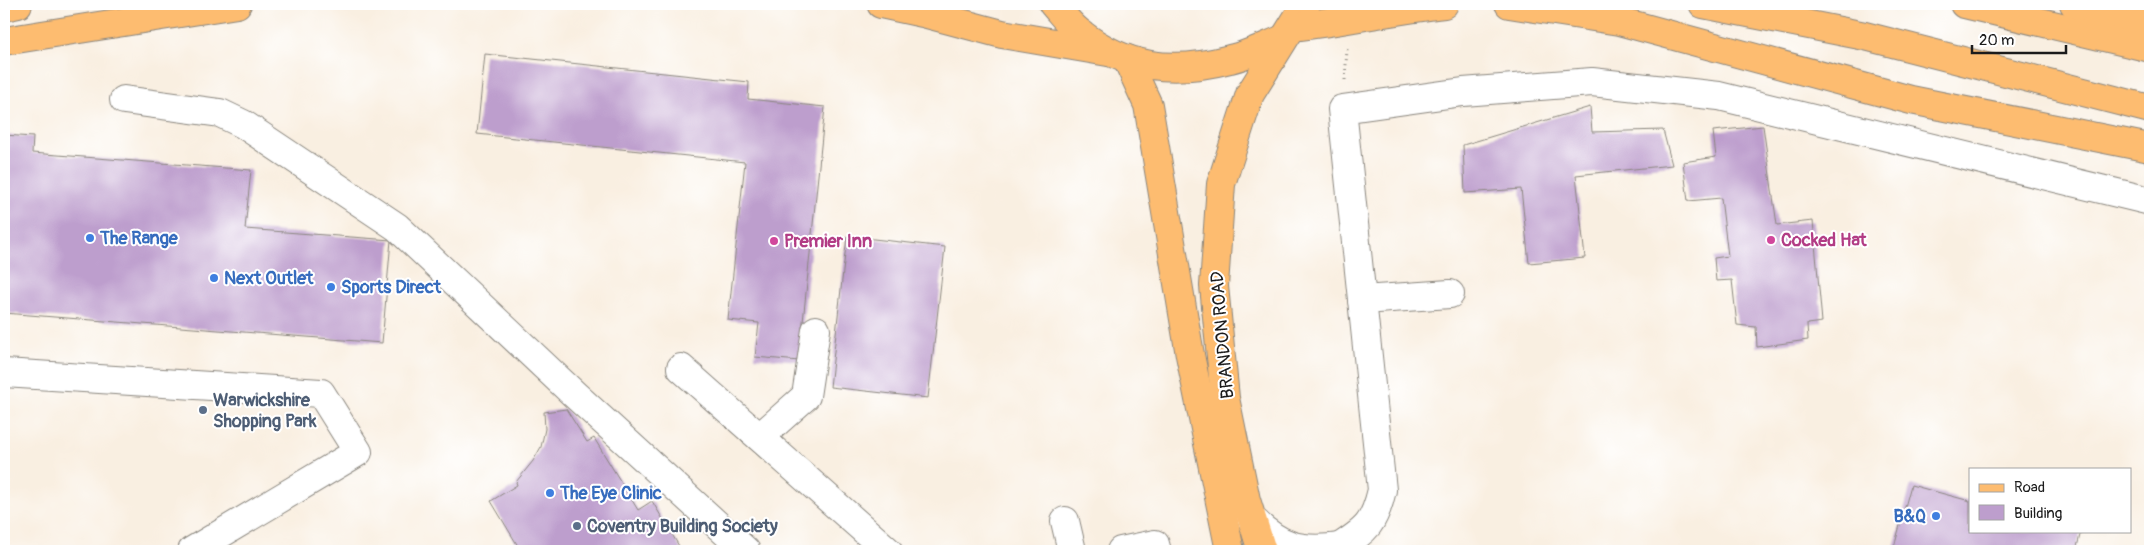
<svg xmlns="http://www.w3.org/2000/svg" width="2154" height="555" font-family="Pangolin,sans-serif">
<rect width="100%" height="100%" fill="#fff"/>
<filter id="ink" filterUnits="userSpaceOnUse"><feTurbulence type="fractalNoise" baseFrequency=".02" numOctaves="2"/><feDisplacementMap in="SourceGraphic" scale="10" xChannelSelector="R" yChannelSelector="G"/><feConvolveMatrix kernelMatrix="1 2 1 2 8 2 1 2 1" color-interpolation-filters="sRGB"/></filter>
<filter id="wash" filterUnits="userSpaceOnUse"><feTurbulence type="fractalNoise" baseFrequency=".0096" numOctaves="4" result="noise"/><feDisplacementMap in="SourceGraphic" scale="20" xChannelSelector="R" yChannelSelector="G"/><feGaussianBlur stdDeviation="1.12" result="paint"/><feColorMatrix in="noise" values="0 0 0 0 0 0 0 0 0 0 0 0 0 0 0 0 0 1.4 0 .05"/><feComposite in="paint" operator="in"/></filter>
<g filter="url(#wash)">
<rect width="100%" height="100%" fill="#f9efe1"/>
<g id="blocks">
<g fill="#bd9ecd">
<polygon points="485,54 749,82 748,99 825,107 799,361 755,357 759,323 728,320 745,162 477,134"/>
<polygon points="1590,107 1592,132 1663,130 1672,165 1576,175 1585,258 1529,263 1521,189 1465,193 1463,145"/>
<polygon points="1763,126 1777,225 1813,221 1822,322 1807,324 1808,340 1757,347 1756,327 1737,325 1732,280 1716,281 1714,258 1728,256 1721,198 1688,201 1683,162 1716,157 1713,131"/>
<polygon points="4,135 33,137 32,153 251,170 245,229 391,240 382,343 4,313"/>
<polygon points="847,236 945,247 928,398 830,387"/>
<polygon points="566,409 587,442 594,438 638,510 652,501 682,551 521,551 491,501 517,485 516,482 533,461 541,447 545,429 544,412"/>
<polygon points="1911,485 1970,501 1970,531 2081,531 2076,551 1893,551"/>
</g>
</g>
</g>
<g filter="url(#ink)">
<use href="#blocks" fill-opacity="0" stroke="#8a867e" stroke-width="1"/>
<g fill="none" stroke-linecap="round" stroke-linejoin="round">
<defs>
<g id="minor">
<polyline points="124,100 220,113 243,124 397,227 574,394 746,551"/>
<polyline points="1362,300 1450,294"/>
<polyline points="681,368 888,551"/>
<polyline points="4,373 321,393 358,452 192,551"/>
<polyline points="760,437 806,396 816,330"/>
<path d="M1251,518C1281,548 1300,552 1341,547"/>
<polyline points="1065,521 1072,551"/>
<polyline points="1121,551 1155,544 1157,551"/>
<path d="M1334,551C1365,530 1373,528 1382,490L1342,109L1463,92L1592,82L1719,96L2150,201"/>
</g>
<g id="major">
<path d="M1053,4C1061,13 1069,24 1079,32C1126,69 1173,74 1230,59C1248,55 1266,46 1283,39"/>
<polyline points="1127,59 1148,105 1190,355 1230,551"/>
<polyline points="1262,551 1246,500 1225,398 1214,286 1221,184 1250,94 1306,4"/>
</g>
<g id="highway">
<polyline points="881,4 923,13 1002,34 1108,52"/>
<polyline points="1509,4 1619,21 1911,100 2150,148"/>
<polyline points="1703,4 1865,36 2150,109"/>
<polyline points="1964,4 2150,48"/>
<polyline points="2074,4 2150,22"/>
<polyline points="4,7 18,4"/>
<path d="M1293,27C1344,21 1393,10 1444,4"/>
<polyline points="4,41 237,4"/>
</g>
</defs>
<use href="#minor" stroke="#8a867e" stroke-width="30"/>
<use href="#major" stroke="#8a867e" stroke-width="30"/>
<use href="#highway" stroke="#8a867e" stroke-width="30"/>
<polyline stroke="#8a867e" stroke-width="3" stroke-dasharray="1 4" stroke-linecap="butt" points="1345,80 1347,49"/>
<use href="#minor" stroke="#fff" stroke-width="28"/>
<use href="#major" stroke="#fdbc70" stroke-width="28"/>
<use href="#highway" stroke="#fdbc70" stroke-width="28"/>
</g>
</g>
<g fill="#3f7fe0" stroke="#fff" stroke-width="2">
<circle cx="90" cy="238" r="5"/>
<circle cx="214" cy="278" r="5"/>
<circle cx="331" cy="287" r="5"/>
<circle cx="550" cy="493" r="5"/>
<circle cx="1936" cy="516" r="5"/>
</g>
<g fill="#d1479c" stroke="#fff" stroke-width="2">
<circle cx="1771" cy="240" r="5"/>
<circle cx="774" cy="241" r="5"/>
</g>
<g fill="#5c6f8a" stroke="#fff" stroke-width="2">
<circle cx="203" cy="410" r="5"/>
<circle cx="577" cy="526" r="5"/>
</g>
<g text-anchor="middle" stroke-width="4" stroke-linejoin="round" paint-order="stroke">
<g font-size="18" font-weight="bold" fill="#366cbe" stroke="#fff" text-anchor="start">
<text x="100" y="244">The Range</text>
<text x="224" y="284">Next Outlet</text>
<text x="341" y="293">Sports Direct</text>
<text x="560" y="499">The Eye Clinic</text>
<text x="1926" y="522" text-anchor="end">B&amp;Q</text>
</g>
<g font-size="18" font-weight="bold" fill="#b23c85" stroke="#fff" text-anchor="start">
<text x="1781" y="246">Cocked Hat</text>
<text x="784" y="247">Premier Inn</text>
</g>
<g font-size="18" fill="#1c1c1c" stroke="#fff">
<text transform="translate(1222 335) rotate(-95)" y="6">BRANDON ROAD</text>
</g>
<g font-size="18" font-weight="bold" fill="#4e5e75" stroke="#fff" text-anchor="start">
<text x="213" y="406">Warwickshire<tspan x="213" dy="21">Shopping Park</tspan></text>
<text x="587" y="532">Coventry Building Society</text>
</g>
</g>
<rect width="2154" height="555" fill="none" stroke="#fff" stroke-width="20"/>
<rect x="1969" y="468" width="162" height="65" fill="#ffffff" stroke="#a4a4a4"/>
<rect x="1979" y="484" width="25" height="8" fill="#fdbc70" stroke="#a4a4a4"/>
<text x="2014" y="492" font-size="15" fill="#1c1c1c">Road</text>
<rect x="1979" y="505" width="25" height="15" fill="#bd9ecd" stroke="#a4a4a4"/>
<text x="2014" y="518" font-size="15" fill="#1c1c1c">Building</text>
<path d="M1972 45v8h94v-8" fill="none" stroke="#1c1c1c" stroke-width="2.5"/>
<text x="1979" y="45" font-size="15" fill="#1c1c1c" stroke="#ffffff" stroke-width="4" paint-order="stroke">20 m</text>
</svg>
